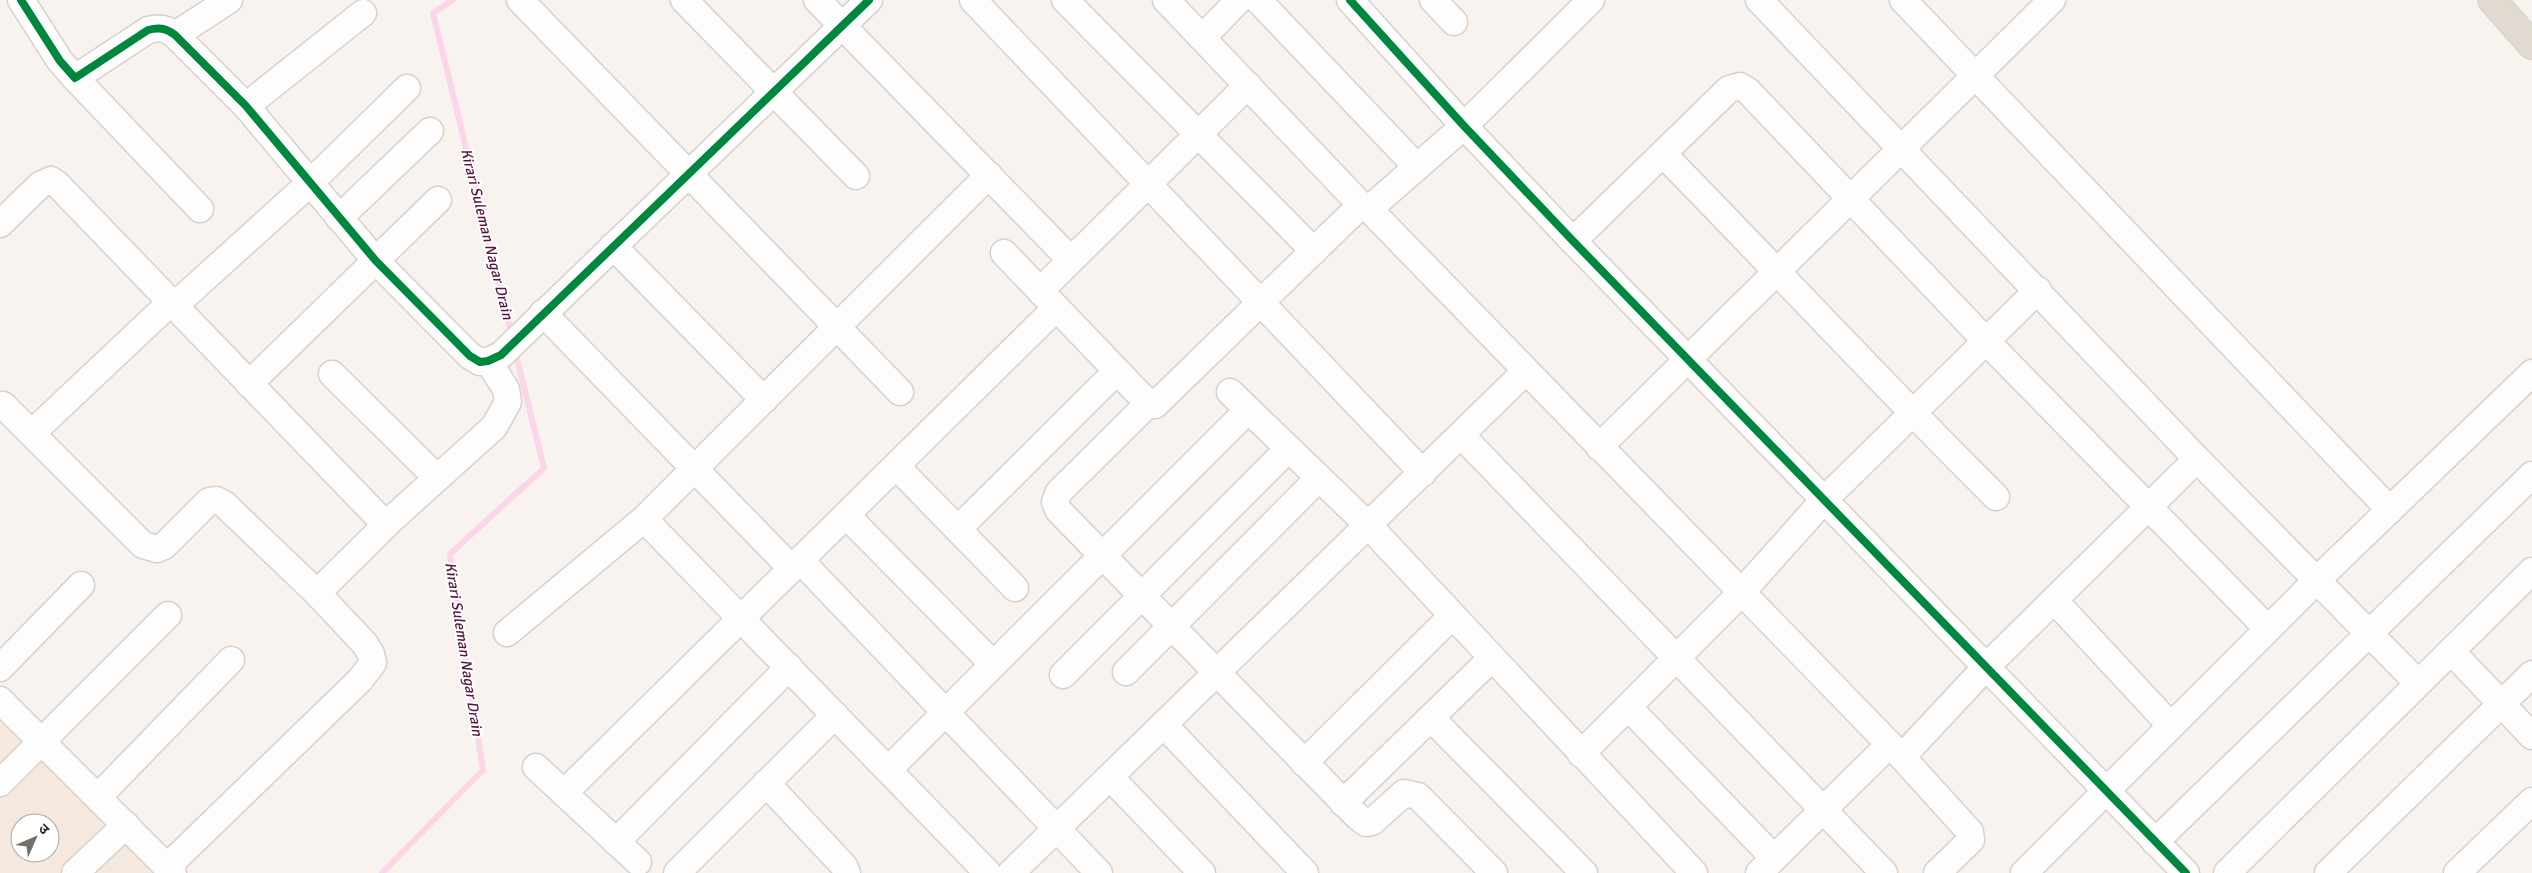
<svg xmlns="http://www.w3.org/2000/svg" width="2532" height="873" font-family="Signika,'Noto Sans Devanagari',sans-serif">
<rect width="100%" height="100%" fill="#f8f3ef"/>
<path fill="#f5e8df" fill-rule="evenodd" d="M0,719L158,873H0ZM20,823H50V853H20Z"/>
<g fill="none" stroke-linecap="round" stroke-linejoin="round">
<g stroke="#fbd6e7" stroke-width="6">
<polyline points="453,0 433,13 512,336"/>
<polyline points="382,873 483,770 450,554 544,468 515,351"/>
</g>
<defs>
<g id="minor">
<path d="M21,0L60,61L75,78L148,30C159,27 166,28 175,35L246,106L376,261L470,356L480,362L488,361L501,355L869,0"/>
<polyline points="520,0 900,392"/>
<polyline points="684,0 856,176"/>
<polyline points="817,0 1070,259"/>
<polyline points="973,0 1423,473"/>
<polyline points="1065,0 1314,251"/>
<polyline points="1166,0 1361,205 1369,209 1464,126 1591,0"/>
<polyline points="1258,0 1417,167"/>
<polyline points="1350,0 1464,126 1573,241 2186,873"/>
<polyline points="1433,0 1454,22"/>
<polyline points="1759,0 2197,459 2418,683"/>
<polyline points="1903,0 2390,510"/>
<polyline points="175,35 229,0"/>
<polyline points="1203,37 1239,0"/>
<polyline points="75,78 200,209"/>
<polyline points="246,106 363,13"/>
<path d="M1663,154C1775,268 1883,385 1996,497"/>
<polyline points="1369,209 1902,757 1970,832 1971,840 1937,873"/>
<polyline points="339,218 430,131"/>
<polyline points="0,224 40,185 51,180 57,184 386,525"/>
<polyline points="1573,241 1729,89 1740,86 1748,91 1986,341 2268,629"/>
<polyline points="613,246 764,400"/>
<polyline points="1004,253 1143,398 1155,405 1361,205"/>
<polyline points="1040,291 1248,85"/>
<polyline points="174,306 311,182 407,88"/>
<polyline points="543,313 792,569"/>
<polyline points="332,374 436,477"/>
<polyline points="249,384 438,200"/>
<polyline points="1230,392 1369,526 1694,873"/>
<polyline points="1149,403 1059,492 1055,502 1059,511 1358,817 1366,823 1372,822 1404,793 1418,796 1494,873"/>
<polyline points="3,405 143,545 157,549 164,546 209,501 216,500 224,504 317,593 365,644 371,654 373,663 360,680 167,867"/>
<polyline points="32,433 170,303"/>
<polyline points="1461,435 1884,873"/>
<polyline points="1599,447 2052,0"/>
<polyline points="896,466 1015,588"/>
<polyline points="846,515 993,664"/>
<polyline points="644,519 988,873"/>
<polyline points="958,529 1117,371"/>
<polyline points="800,560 1099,873"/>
<polyline points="317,593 393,518 494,427 508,402 506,389 488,361"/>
<polyline points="2054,600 2171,726"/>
<polyline points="507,633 644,519 989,175"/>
<polyline points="2451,651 2532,736"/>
<polyline points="0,668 81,585"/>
<polyline points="1126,672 1319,478"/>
<polyline points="1063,675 1288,449"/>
<polyline points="0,700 173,873"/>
<polyline points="1628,707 1774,858"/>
<polyline points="1431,718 1584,873"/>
<polyline points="1164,725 1305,873"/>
<polyline points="1581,754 1741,593 1823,501 2038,290"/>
<polyline points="1902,757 1985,668 2197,459"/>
<polyline points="1304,763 1452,616"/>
<polyline points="536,767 638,862"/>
<polyline points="888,770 1248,410"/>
<polyline points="1110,777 1202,873"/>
<polyline points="0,783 168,615"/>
<polyline points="766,783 844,866 847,873"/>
<polyline points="564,793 1056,308"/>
<polyline points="98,797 231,660"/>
<polyline points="1343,803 1492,658"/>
<polyline points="616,842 789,667"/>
<polyline points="2155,842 2532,475"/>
<polyline points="75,873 126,825"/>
<polyline points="677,873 835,715"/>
<polyline points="1011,873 1526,371"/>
<polyline points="1759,873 1889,745"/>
<polyline points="2024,873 2317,580 2532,373"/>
<polyline points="2227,873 2532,571"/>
<polyline points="2328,873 2532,674"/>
<polyline points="2457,873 2532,801"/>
</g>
<polyline id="highway" points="2492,0 2532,45"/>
</defs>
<use href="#minor" stroke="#d8d0cb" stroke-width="29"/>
<use href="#highway" stroke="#d4d0cd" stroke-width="30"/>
<use href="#minor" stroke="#fefdfd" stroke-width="26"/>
<use href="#highway" stroke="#e0dad0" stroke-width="28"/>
<defs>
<g id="cycleway">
<path d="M21,0L60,61L75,78L148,30C159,27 166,28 175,35L246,106L376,261L470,356L480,362L488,361L501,355L869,0"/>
<polyline points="1350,0 1464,126 1573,241 2186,873"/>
</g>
</defs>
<use href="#cycleway" stroke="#fff" stroke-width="11"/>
<use href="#cycleway" stroke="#00873e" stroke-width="8"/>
</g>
<g text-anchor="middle" stroke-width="4" stroke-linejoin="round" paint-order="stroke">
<g font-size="15" font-style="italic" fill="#58133f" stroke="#fff">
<text transform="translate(487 234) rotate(76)" y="5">Kirari Suleman Nagar Drain</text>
<text transform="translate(464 649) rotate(81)" y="5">Kirari Suleman Nagar Drain</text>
</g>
</g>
<g transform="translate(35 838) rotate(45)"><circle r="24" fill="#ffffff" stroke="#ada9a7"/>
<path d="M0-4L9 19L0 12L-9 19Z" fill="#77706a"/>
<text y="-8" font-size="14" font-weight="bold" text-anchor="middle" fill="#322923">उ</text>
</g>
</svg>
